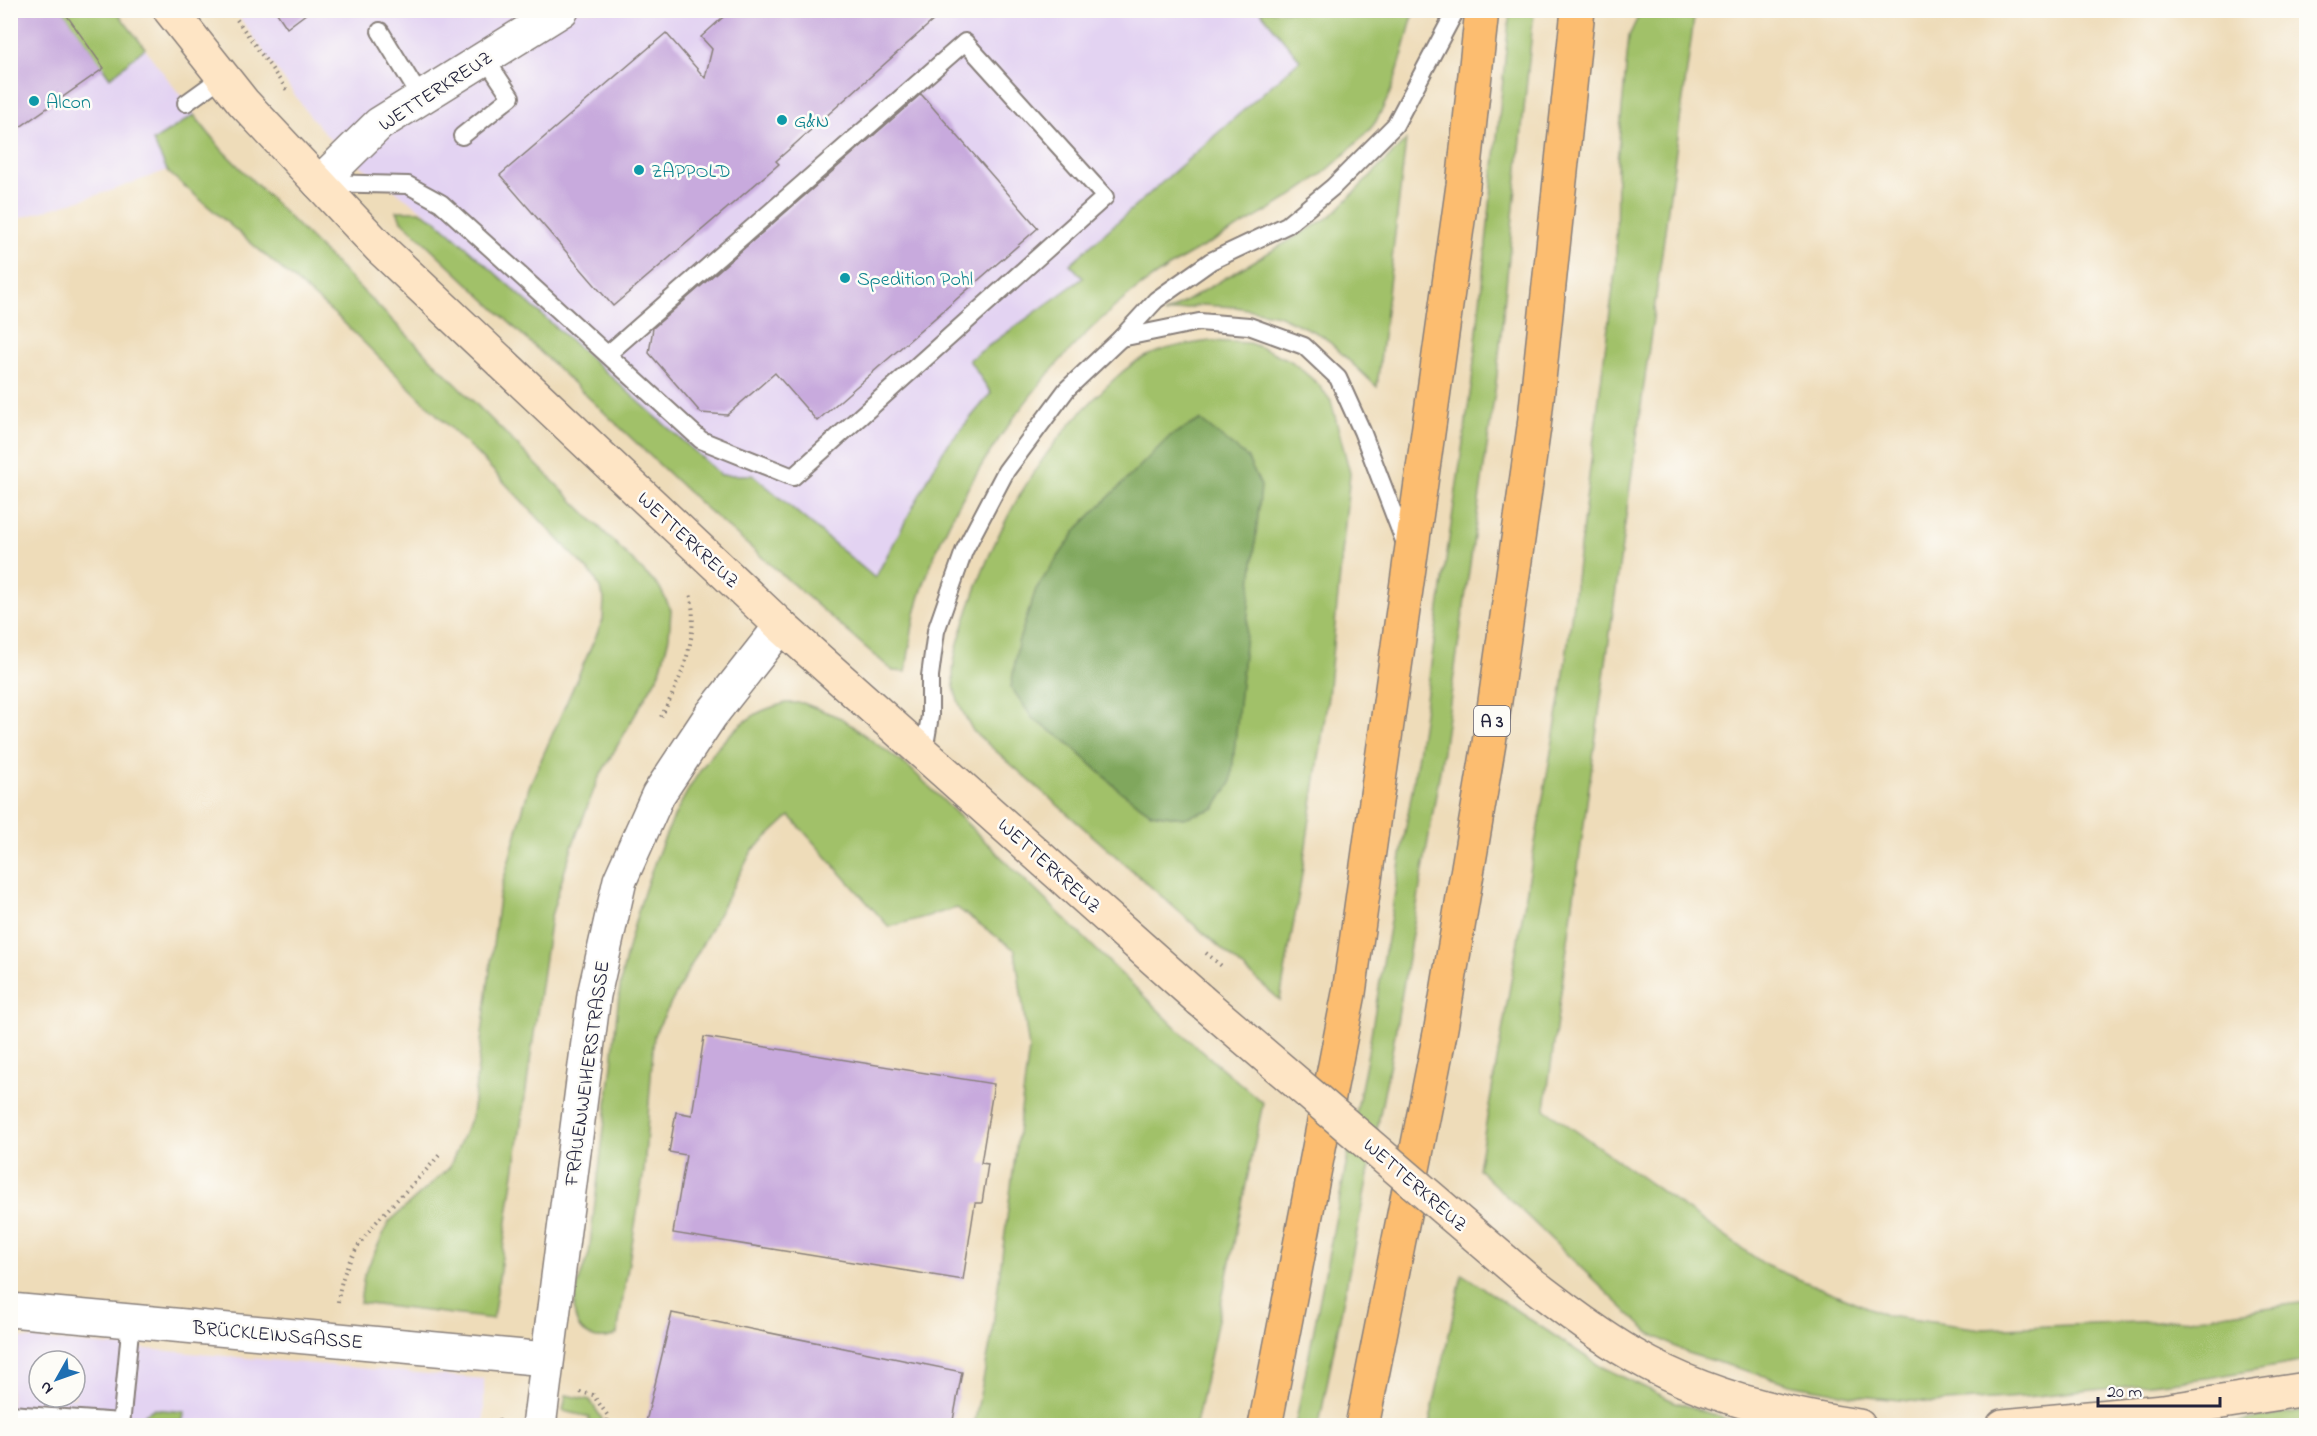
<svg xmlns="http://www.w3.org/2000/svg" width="2317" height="1436" font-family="'Indie Flower',sans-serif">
<rect width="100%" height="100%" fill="#fdfcf7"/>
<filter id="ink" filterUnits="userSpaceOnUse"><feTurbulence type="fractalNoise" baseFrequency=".0167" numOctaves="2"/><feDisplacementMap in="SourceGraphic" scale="12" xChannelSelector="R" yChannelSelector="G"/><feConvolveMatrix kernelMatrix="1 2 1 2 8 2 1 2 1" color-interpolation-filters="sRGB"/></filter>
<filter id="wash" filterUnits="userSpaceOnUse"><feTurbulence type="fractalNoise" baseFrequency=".008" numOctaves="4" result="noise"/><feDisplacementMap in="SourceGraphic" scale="24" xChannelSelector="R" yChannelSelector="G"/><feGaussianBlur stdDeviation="1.35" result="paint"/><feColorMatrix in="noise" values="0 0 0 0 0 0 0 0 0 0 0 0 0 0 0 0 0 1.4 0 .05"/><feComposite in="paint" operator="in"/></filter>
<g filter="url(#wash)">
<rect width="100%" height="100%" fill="#eedcb9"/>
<g fill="#e3d3f2" fill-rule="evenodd">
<polygon points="1260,10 1301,59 1071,264 1083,278 969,360 991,393 943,451 875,579 753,475 721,475 436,220 339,150 307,112 235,11"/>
<polygon points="11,11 116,11 222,150 113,190 11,221"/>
<path d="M10,1337L484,1379V1425H11ZM39,1361H75V1397H39Z"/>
</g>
<g fill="#a1c169" stroke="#627252" stroke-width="1.5" fill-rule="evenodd">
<polygon points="63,11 116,11 145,48 110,78"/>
<path d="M1260,11H1414C1404,48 1396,88 1376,121C1370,131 1359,140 1351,148C1290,212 1202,238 1133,292C1040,365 944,499 915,614C911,633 909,653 906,672L893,671L703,506L401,220L397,211H420L436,220L721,475H753L875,578L943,451L991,393L969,360L1083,278L1070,264L1300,60Z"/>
<polygon points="1510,11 1534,11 1496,384 1441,765 1390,1063 1319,1425 1295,1426 1367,1058 1417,761 1472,380"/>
<polygon points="1641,11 1695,11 1545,1109 1767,1266 1888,1316 1982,1329 2181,1320 2306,1302 2306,1361 2207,1378 2036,1396 1932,1403 1858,1396 1794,1385 1687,1353 1648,1332 1478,1169 1562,689 1616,264 1617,161 1629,36"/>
<polygon points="194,115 222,150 660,588 671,610 669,637 660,672 598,779 572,847 551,916 493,1319 360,1303 364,1275 389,1222 449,1168 472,1115 499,897 529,787 603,620 604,598 595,578 485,462 339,318 168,172 153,141"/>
<polygon points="1406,140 1377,387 1323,336 1278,315 1236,307 1201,305 1164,314 1331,216"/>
<path d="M1211,341L1249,343L1270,351L1291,361L1318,384L1331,401L1350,473L1328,696L1300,887L1280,1000L973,731C964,714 953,696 953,676C953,653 963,627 970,606C997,526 1038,452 1099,394C1112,381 1125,368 1141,359C1163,347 1187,344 1211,341ZM1033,719L1184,818L1151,813L1120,791L1066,741Z"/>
<path d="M786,703H803L841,718L910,768L1189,1040L1263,1103L1196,1425H974L991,1340L1029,1049L1015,950L957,908L889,927L790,816L752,851L654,1035L644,1171L617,1334C608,1339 600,1340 590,1336C561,1323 580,1276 589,1254C596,1191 604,1128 612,1065C615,1033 617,1001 623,970C640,892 682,761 753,716C763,709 775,706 786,703Z"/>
<polygon points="1462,1274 1600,1366 1673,1401 1744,1425 1429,1425"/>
<polygon points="566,1395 590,1400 602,1419 601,1425 588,1425 590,1417 563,1411"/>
<polygon points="153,1409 185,1412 181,1425 142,1425 145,1414"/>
<polygon points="2306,1410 2306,1425 2218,1425"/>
</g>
<polygon fill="#80a75d" stroke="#51644c" stroke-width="1.5" points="1200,420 1247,457 1261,486 1231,783 1215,808 1184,818 1151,813 1120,791 1066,741 1033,719 1011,687 1018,643 1036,589 1078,528 1170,436"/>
<g id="blocks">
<g fill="#c8aadd">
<polygon points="10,10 63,10 104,68 10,134"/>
<polygon points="275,10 311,10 287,28"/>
<polygon points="731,10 945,10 776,161 779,164 613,306 500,175 666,33 705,78 712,49 701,37"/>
<polygon points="921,94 1038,228 817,421 775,373 727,415 701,413 649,353 653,328"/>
<polygon points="704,1037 994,1084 981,1163 988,1164 982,1203 975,1203 963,1280 673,1233 686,1155 669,1152 676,1112 692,1115"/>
<polygon points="672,1313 962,1372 952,1426 645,1426"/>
</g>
</g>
</g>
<g filter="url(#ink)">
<use href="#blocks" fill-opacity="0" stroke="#887f7a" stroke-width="1.5"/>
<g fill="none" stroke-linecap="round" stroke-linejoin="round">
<defs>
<g id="lane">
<polyline points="380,31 421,98"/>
<polyline points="186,103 222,77"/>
<polyline points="462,136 511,97 485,58"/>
<polyline points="321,183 408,185 441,203 701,440 793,477 1105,197 965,42 609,353"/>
<polyline points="1121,338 1199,322 1249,326 1304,346 1338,378 1362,431 1406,546"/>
<polyline points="924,751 930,716 930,676 936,631 964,551 1006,471 1067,389 1121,338 1156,300 1211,261 1287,225 1333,187 1395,125 1456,10"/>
<polyline points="10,1414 121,1422"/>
<polyline points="121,1426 131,1320"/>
</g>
<g id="street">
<polyline points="319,183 379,124 562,10"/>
<polyline points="10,1310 546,1359"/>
<polyline points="539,1426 594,995 620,880 658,795 711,715 781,626"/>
</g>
<g id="secondary">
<polyline points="170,10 243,102 380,248 781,626 1200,1000"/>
<path d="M1532,1284C1565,1309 1597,1334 1633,1355C1701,1395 1782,1415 1859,1426"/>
<polyline points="2003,1426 2163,1411 2306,1389"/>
</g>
<g id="highway">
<polyline points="1265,1426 1349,993 1463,185 1482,10"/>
<polyline points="1362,1426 1441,1028 1489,743 1534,427 1578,10"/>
</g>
</defs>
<use href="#lane" stroke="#887f7a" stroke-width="20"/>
<use href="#street" stroke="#887f7a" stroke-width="36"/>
<use href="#secondary" stroke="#887f7a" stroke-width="36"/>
<use href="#highway" stroke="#887f7a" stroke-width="36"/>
<g stroke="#887f7a" stroke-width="4" stroke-dasharray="1.5 4.5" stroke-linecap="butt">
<polyline points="230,10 289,93"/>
<path d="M661,717C681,679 700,637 690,593"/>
<path d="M338,1302C344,1237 403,1200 441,1153"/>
<polyline points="580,1392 593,1395 608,1416 607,1426"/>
<polyline points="497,1426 500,1415"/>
</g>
<use href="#lane" stroke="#fff" stroke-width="16"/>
<use href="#street" stroke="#fff" stroke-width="33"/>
<use href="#secondary" stroke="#fee5c5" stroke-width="33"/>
<use href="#highway" stroke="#fcbd6f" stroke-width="33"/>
<defs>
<polyline id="secondary-bridge" points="1200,1000 1532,1284"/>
</defs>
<use href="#secondary-bridge" stroke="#887f7a" stroke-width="36" stroke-linecap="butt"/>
<polyline stroke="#887f7a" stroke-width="4" stroke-dasharray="1.5 4.5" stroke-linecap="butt" points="1206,953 1224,968"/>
<use href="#secondary-bridge" stroke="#fee5c5" stroke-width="33"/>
</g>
</g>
<g fill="#0f9aa8" stroke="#fdfcf7" stroke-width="2">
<circle cx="34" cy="101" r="6"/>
<circle cx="782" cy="120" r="6"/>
<circle cx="639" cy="170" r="6"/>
<circle cx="845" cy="278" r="6"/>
</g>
<g text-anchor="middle" stroke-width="5" stroke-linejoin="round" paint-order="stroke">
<rect fill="#fdfcf7" stroke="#646373" stroke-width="1.5" x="1474" y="706" width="36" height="30" rx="4.5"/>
<g font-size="18" font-weight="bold" fill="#22223b">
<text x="1492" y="727">A 3</text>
</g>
<g font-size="20" fill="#22223b" stroke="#fdfcf7">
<text transform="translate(435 90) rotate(-33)" y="7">WETTERKREUZ</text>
<text transform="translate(689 539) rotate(43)" y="7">WETTERKREUZ</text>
<text transform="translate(1050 865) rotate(42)" y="7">WETTERKREUZ</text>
<text transform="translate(586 1073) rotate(-82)" y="7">FRAUENWEIHERSTRASSE</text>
<text transform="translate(1416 1184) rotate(41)" y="7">WETTERKREUZ</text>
<text transform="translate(278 1334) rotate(5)" y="7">BRÜCKLEINSGASSE</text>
</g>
<g font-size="20" fill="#0d838f" stroke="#fdfcf7" text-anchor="start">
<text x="46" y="108">Alcon</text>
<text x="794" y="127">G&amp;N</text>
<text x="651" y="177">ZAPPOLD</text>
<text x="857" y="285">Spedition Pohl</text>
</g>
</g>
<rect width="2317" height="1436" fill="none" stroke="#fdfcf7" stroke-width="36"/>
<g transform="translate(57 1379) rotate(230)"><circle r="28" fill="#fdfcf7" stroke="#a5a5ac" stroke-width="1.5"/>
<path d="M0-4.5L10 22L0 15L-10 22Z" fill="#1f6fb2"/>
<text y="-9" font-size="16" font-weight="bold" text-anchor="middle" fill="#22223b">N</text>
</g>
<path d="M2098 1397v9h122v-9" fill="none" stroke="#22223b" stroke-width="3"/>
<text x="2107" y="1397" font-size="18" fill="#22223b" stroke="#fdfcf7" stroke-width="4.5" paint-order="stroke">20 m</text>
</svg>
